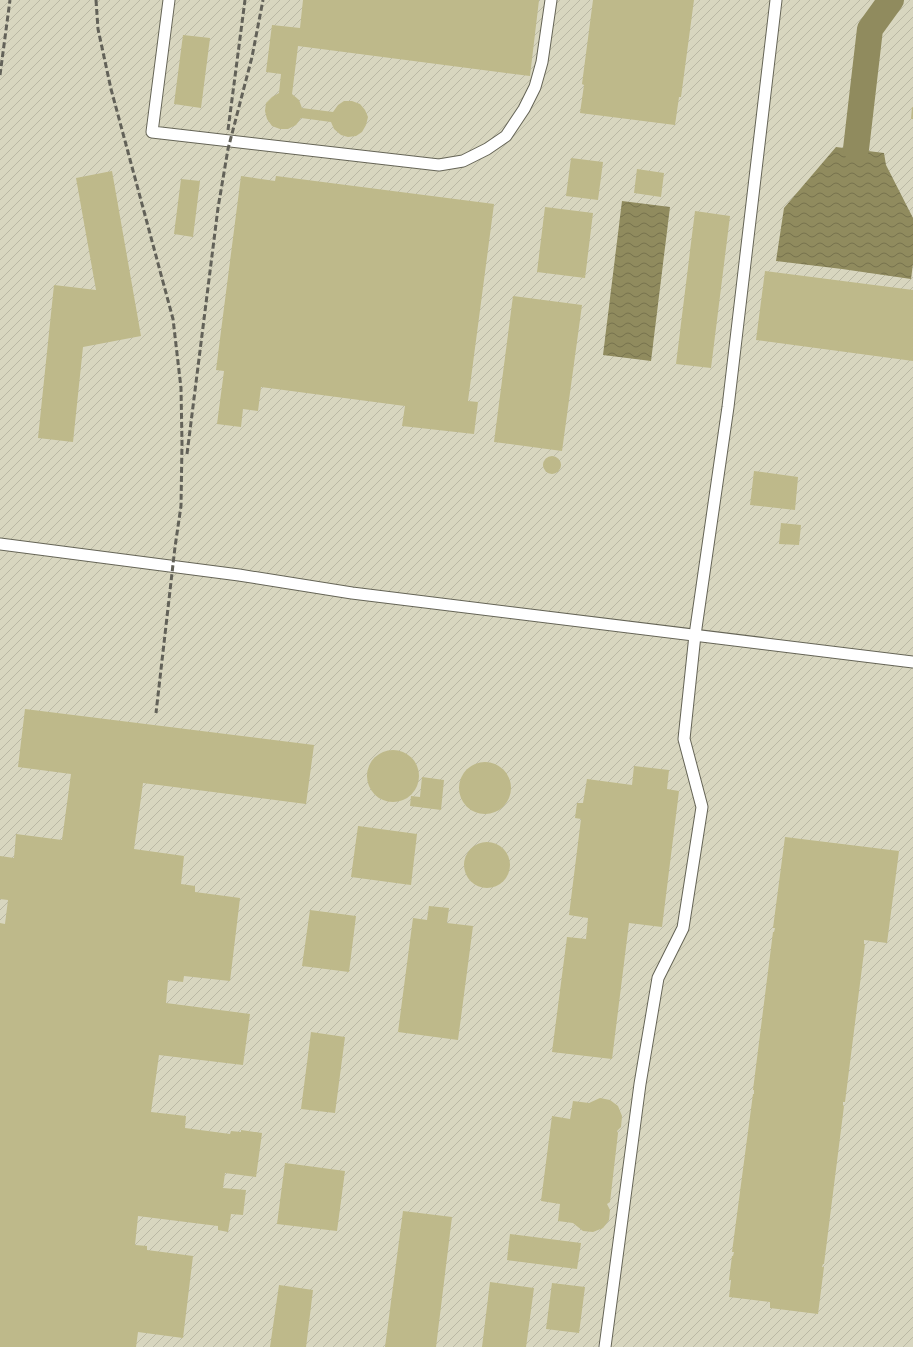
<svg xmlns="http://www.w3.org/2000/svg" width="913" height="1347" font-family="'Alegreya Sans',sans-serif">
<defs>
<pattern id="industrial-furrows" width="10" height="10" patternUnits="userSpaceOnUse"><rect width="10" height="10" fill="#d8d6bf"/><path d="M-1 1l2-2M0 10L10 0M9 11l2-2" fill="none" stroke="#bab8a4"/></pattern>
<pattern id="water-waves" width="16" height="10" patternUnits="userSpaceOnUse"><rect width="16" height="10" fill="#908b5e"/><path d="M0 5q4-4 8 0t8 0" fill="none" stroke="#76724d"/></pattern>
</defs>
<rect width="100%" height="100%" fill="#e3e2d2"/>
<rect fill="url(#industrial-furrows)" x="0" y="0" width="913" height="1347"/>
<g fill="url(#water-waves)">
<polygon points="836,147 884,153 886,165 913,218 913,264 911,279 842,269 776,261 784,208"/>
<polygon points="622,201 670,207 651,361 603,355"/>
</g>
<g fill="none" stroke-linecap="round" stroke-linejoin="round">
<polyline stroke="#908b5e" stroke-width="26" points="856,149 870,29 891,0"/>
</g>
<g fill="#beb98a">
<polygon points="303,0 539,0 530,76 298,46 292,94 299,100 302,108 333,112 338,105 344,101 352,101 360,104 365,110 368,117 366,125 362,132 356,136 348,137 341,135 334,129 331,122 301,118 296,125 288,129 280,129 272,126 267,119 265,111 266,103 272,97 279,93 281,74 266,72 272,25 300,28"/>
<polygon points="593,0 694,0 681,97 679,97 675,125 580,113 584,85 582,84"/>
<polygon points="183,35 210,38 201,108 174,104"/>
<polygon points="912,107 913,107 913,119 911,119"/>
<polygon points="571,158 603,162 598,200 566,196"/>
<polygon points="637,169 664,173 661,197 634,193"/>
<polygon points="112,171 141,336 83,347 73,442 38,438 54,285 96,290 76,178"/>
<polygon points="241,176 275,181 276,176 494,204 468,401 478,402 474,434 402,426 405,406 261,387 258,411 243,409 241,427 217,424 224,371 216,370"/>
<polygon points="181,179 200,181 193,237 174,234"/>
<polygon points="545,207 593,213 585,278 537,272"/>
<polygon points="695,211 730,216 711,368 676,364"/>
<polygon points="765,271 913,290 913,361 756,340"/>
<polygon points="513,296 582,305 562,451 494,442"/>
<circle cx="552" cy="465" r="9"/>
<polygon points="754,471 798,477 795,510 750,505"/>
<polygon points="781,523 801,525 799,545 779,544"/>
<polygon points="25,709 314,745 306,804 143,783 134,849 184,856 181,884 195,886 195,892 240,898 230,981 184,976 183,982 168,980 166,1003 250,1014 243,1065 159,1055 151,1112 186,1116 185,1128 230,1134 231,1131 241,1132 241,1130 262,1133 256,1177 225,1173 223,1188 246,1190 243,1215 231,1214 228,1232 218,1230 218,1226 138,1216 135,1245 147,1246 147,1250 193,1256 183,1338 138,1332 136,1347 0,1347 0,923 5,924 8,900 0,899 0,856 14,858 16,834 62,840 71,774 18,767"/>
<circle cx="393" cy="776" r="26"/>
<circle cx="485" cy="788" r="26"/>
<polygon points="634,766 669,770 667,789 679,791 662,927 629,923 612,1059 552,1052 567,937 586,939 588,918 569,915 581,819 575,818 577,803 583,803 587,779 632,785"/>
<polygon points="422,777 444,780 441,810 410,806 411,796 420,797"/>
<polygon points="358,826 417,834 411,885 351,877"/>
<polygon points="785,837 899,851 887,943 864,940 864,944 865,944 845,1102 843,1102 843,1105 844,1106 824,1264 823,1264 822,1267 824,1267 818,1314 770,1308 770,1302 729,1297 731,1280 729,1280 732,1256 733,1256 734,1252 732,1252 753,1094 754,1094 754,1090 753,1090 773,932 774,932 775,928 773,928"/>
<circle cx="487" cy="865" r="23"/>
<polygon points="429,906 449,908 447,923 473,926 458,1040 398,1032 413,918 427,920"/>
<polygon points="310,910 356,916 349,972 302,966"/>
<polygon points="311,1032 345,1037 335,1113 301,1109"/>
<polygon points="600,1098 610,1100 618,1106 622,1116 621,1127 617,1131 618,1133 610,1202 607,1204 610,1210 609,1220 603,1228 593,1232 583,1231 573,1223 558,1221 560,1204 541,1201 552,1116 570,1119 573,1101 589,1103"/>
<polygon points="285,1163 345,1171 337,1231 277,1224"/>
<polygon points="403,1211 452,1217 436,1347 385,1347"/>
<polygon points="510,1234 581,1243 577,1269 507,1260"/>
<polygon points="490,1282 534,1288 526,1347 482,1347"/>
<polygon points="552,1283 585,1287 579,1333 546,1329"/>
<polygon points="279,1285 313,1290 306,1347 270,1347"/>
</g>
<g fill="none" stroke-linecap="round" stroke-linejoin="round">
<defs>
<g id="service">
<polyline points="169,0 152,132 439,165 463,161 487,149 506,136 524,109 535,87 542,62 551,0"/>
<polyline points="0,544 239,575 352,593 913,662"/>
<polyline points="605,1347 640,1084 658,978 683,928 702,807 684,739 695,635 728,407 776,0"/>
</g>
</defs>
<use href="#service" stroke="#656456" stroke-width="13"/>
<use href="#service" stroke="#fff" stroke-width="11"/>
<g stroke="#626158" stroke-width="3" stroke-dasharray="6 3" stroke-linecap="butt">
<polyline points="96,0 98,29 111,89 173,319 181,388 182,443 181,506 175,547 156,713"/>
<polyline points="0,75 10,0"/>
<polyline points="228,130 245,0"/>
<polyline points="187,454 218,208 228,149 252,57 263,0"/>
</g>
</g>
</svg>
